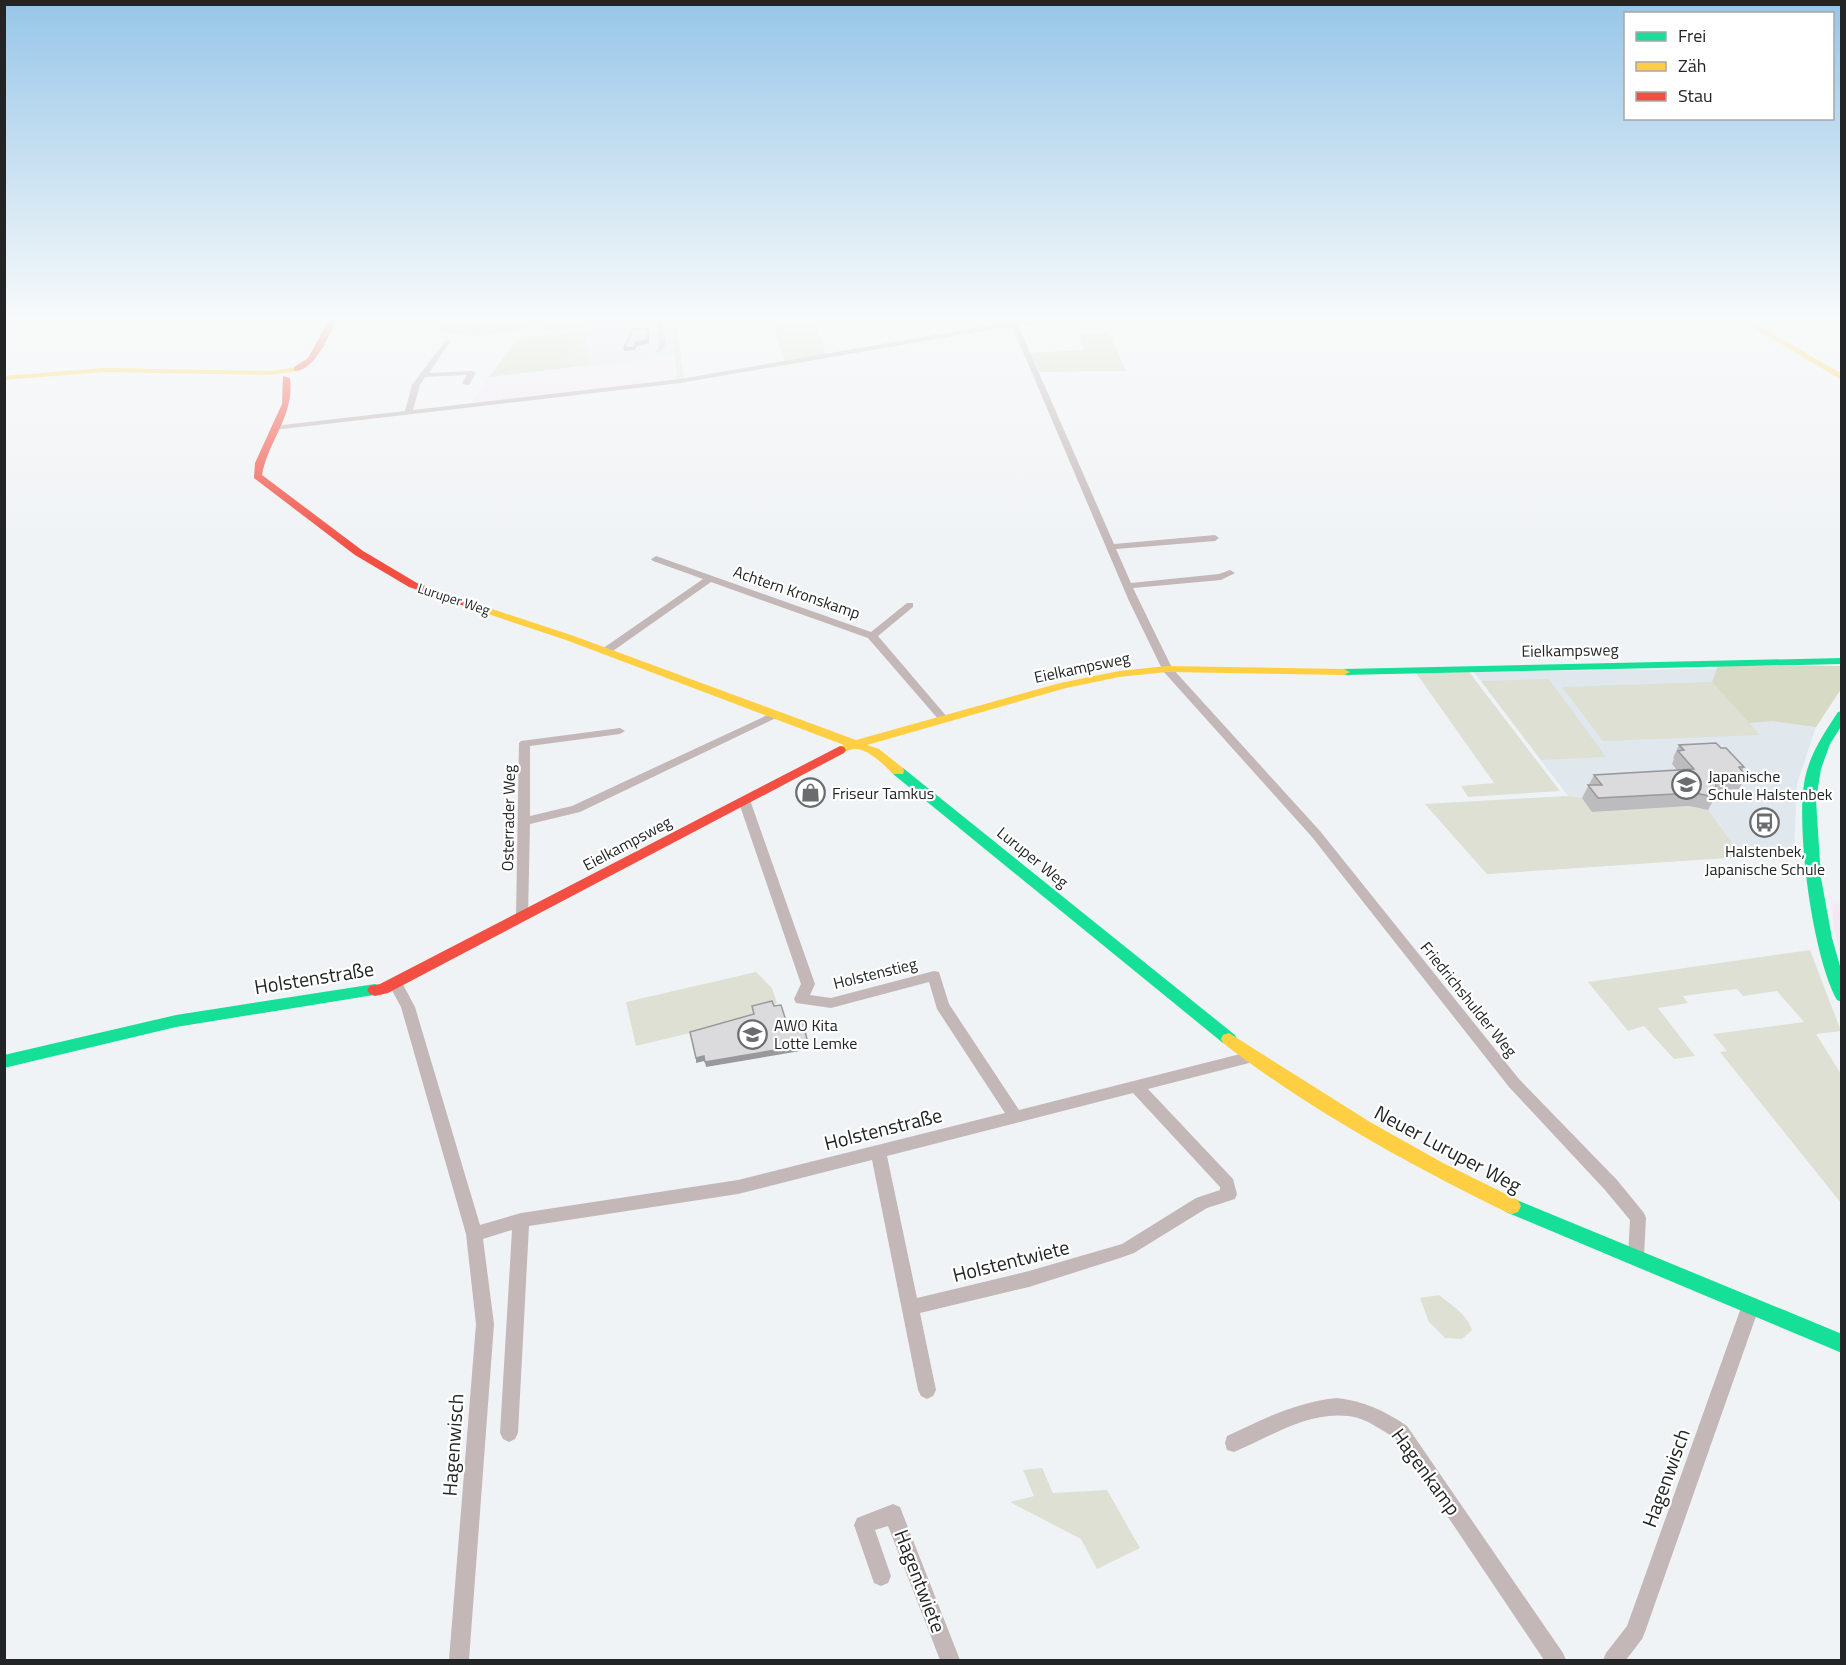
<svg xmlns="http://www.w3.org/2000/svg" width="1846" height="1665" font-family="'Titillium Web',sans-serif">
<rect width="100%" height="100%" fill="#f0f3f5"/>
<g fill="#f3e9f3">
<polygon points="674,356 677,376 674,380 471,403 489,377"/>
<polygon points="1841,903 1842,903 1841,958 1834,930 1832,904"/>
</g>
<g fill="#e0e7ed">
<polygon points="670,322 674,356 590,366 585,330"/>
<polygon points="1841,667 1841,689 1816,727 1797,784 1794,853 1487,874 1425,804 1568,796 1474,672"/>
</g>
<g fill="#dee0d4">
<polygon points="436,318 532,318 531,328 528,329 476,336 437,332 434,326"/>
<polygon points="770,318 813,318 826,354 785,361"/>
<polygon points="585,320 585,328 549,332 548,328 543,329 542,324"/>
<polygon points="676,325 684,378 674,380 677,376 671,326"/>
<polygon points="585,330 590,366 574,367 564,359 566,335 517,340 519,338"/>
<polygon points="1469,672 1560,791 1468,797 1461,786 1494,783 1416,673"/>
<polygon points="1549,679 1606,757 1541,760 1481,681"/>
<polygon points="1712,682 1760,735 1603,741 1562,687"/>
<polygon points="1569,796 1582,798 1593,812 1689,806 1708,810 1742,857 1487,874 1425,804"/>
<polygon points="1810,950 1841,1031 1816,1034 1841,1074 1841,1203 1720,1052 1727,1051 1713,1034 1804,1022 1777,991 1743,996 1737,989 1683,996 1688,1003 1658,1008 1695,1056 1674,1059 1644,1026 1628,1031 1588,982"/>
<polygon points="756,972 772,988 777,1003 755,1018 691,1036 690,1033 636,1046 626,1002"/>
<path d="M1439,1295C1452,1306 1466,1313 1472,1330L1462,1339L1445,1338L1429,1322L1420,1298Z"/>
<polygon points="1042,1468 1053,1493 1107,1490 1140,1548 1097,1569 1081,1539 1010,1502 1034,1496 1023,1470"/>
</g>
<g fill="#d7dac5">
<polygon points="1109,333 1126,371 1040,372 1030,353 1084,350 1078,334"/>
<polygon points="566,335 576,345 565,359 574,367 489,377 517,340"/>
<polygon points="1718,666 1839,666 1841,667 1841,689 1816,727 1773,721 1749,723 1712,682"/>
</g>
<g fill="none" stroke-linecap="round" stroke-linejoin="round">
<g fill="#c3b7b8" fill-rule="evenodd">
<polygon points="662,318 668,318 663,324 665,346 659,353 656,351 659,346 657,324"/>
<polygon points="1009,318 1015,318 1016,321 1421,318 1418,320 1018,325 1114,544 1215,535 1219,538 1215,541 1116,549 1131,583 1219,574 1230,570 1235,573 1221,580 1133,588 1172,668 1320,831 1519,1079 1617,1180 1644,1213 1646,1218 1644,1256 1642,1261 1636,1263 1630,1261 1628,1256 1630,1220 1605,1190 1509,1087 1312,837 1163,671 1129,601 1012,326 680,383 274,430 270,428 274,426 405,411 412,385 445,341 447,340 450,342 429,373 472,371 476,373 469,385 466,385 462,383 467,375 425,377 420,385 413,410 680,379 1010,322"/>
<polygon points="656,556 871,632 907,603 913,603 913,607 878,636 948,718 947,720 939,720 868,638 711,582 610,653 602,653 602,649 703,579 653,561 651,559"/>
<polygon points="774,712 778,713 779,715 778,717 580,812 530,824 528,917 527,920 517,920 516,917 519,743 521,741 620,728 625,731 620,734 530,746 530,816 572,806"/>
<path d="M744,796L750,800L815,984L810,995L831,998L934,971L939,972L949,1004L1019,1110L1252,1051L1257,1053L1259,1057L1257,1061L1148,1089L1233,1179L1237,1194L1235,1199L1207,1208L1134,1253L1120,1258L1029,1287L920,1313L936,1390L933,1396L927,1399L921,1396L918,1390L872,1160L738,1194L529,1226L518,1433L515,1439L509,1442L503,1439L500,1433L512,1230L483,1239L494,1324L469,1660H449L476,1324L466,1234L401,1007L388,983L390,979H400L415,1007L480,1225L521,1213L738,1180L1005,1113L937,1009L929,982L831,1008L796,1003L794,999L801,984L738,800ZM1133,1093L1220,1187V1190L1196,1198L1122,1244L1029,1271L917,1298L887,1156Z"/>
<polygon points="1751,1297 1757,1299 1760,1305 1645,1632 1642,1639 1626,1660 1603,1660 1606,1653 1627,1626 1742,1305 1745,1299"/>
<path d="M1337,1398C1364,1401 1385,1411 1407,1426L1563,1653L1566,1660H1544L1395,1438C1383,1431 1371,1422 1358,1418C1313,1407 1273,1436 1234,1452L1227,1450L1225,1443L1227,1436C1263,1419 1297,1402 1337,1398Z"/>
<polygon points="893,1504 900,1507 960,1660 940,1660 888,1526 875,1530 891,1576 888,1583 881,1586 874,1583 854,1525 857,1518"/>
</g>
<g fill="#16e098" fill-rule="evenodd">
<polygon points="1842,658 1842,664 1344,675 1338,672 1344,669"/>
<path d="M1842,711V725L1830,744L1821,769L1816,800L1821,878L1832,938L1842,973V1002L1837,1000C1813,957 1795,827 1805,778C1810,754 1824,733 1838,712Z"/>
<polygon points="898,767 903,768 1235,1035 1237,1039 1235,1043 1229,1045 1223,1043 893,774 892,771 893,768"/>
<polygon points="375,984 380,986 383,990 380,994 176,1027 4,1068 4,1055 176,1015"/>
<polygon points="1512,1198 1842,1334 1842,1353 1506,1212 1503,1206 1506,1200"/>
</g>
<g fill="#ffcf43" fill-rule="evenodd">
<polygon points="1737,318 1746,318 1842,374 1842,380"/>
<polygon points="297,367 301,369 300,371 270,375 104,372 4,380 4,376 104,368 270,371"/>
<path d="M486,607L574,636L856,740L1060,683L1119,671L1167,666L1344,669L1350,672L1344,675L1167,672L1119,677L1066,688L867,745L879,749L903,768L904,771L903,774H893C884,765 869,749 855,749C848,749 843,754 836,753L834,750L844,745L566,640L482,612V608Z"/>
<path d="M1229,1033L1370,1122L1443,1163L1518,1200L1521,1206L1518,1212L1512,1214L1506,1212C1408,1164 1310,1110 1223,1043L1221,1039L1223,1035Z"/>
</g>
<g fill="#f24e42" fill-rule="evenodd">
<path d="M330,318H338C329,334 316,371 294,371V367L308,358Z"/>
<path d="M283,376L290,378C295,415 268,441 262,475L363,551L417,583L490,608V612H482L409,587L355,555L254,478L255,463L282,404Z"/>
<polygon points="840,746 844,747 846,750 844,753 388,993 375,996 370,994 367,990 370,986 380,984"/>
</g>
</g>
<polygon fill="#bcbcbe" points="1679,745 1721,748 1744,767 1742,771 1746,776 1739,789 1715,790 1715,797 1708,810 1689,806 1592,812 1582,798 1594,775 1677,770 1672,764 1674,759 1673,758"/>
<g fill="#99999b">
<polygon points="648,329 649,343 637,346 635,350 624,351 624,348 636,342"/>
<polygon points="807,1039 808,1043 804,1044 803,1040"/>
<polygon points="805,1045 806,1050 706,1067 705,1062"/>
<polygon points="704,1056 704,1061 696,1063 696,1058"/>
</g>
<g fill="#dbdbdd" stroke="#99999b" stroke-width="1.5">
<polygon points="633,329 648,329 648,340 636,342 635,347 624,348"/>
<polygon points="1716,743 1721,748 1726,748 1744,767 1739,767 1746,776 1716,778 1715,797 1695,793 1598,798 1588,785 1602,785 1594,775 1694,769 1678,751 1684,750 1679,745"/>
<polygon points="772,1001 774,1006 781,1005 788,1027 803,1023 807,1039 803,1040 805,1045 705,1062 704,1056 696,1058 690,1032 754,1014 752,1006"/>
</g>
<linearGradient id="sky" x2="0" y2="1"><stop stop-color="#97c6e8"/><stop offset="0.58" stop-color="#f8fafa"/><stop offset="1" stop-color="#f8fafa" stop-opacity="0"/></linearGradient>
<rect width="1846" height="551" fill="url(#sky)"/>
<defs>
<symbol id="school-ring" viewBox="-11 -11 22 22"><circle r="9.5" fill="#fff" stroke="#6b6c6e" stroke-width="1.5"/><path d="M0-5L7-2L0 1L-7-2ZM-4 1L0 2.5L4 1V4Q0 6-4 4Z" fill="#6b6c6e"/></symbol>
<symbol id="shop-ring" viewBox="-11 -11 22 22"><circle r="9.5" fill="#fff" stroke="#6b6c6e" stroke-width="1.5"/><path d="M-5-2.5h2.3a2.7 3.5 0 0 1 5.4 0H5L5.5 6h-11ZM-1.5-2.5h3a1.5 2.3 0 0 0-3 0Z" fill="#6b6c6e"/></symbol>
<symbol id="bus-ring" viewBox="-11 -11 22 22"><circle r="9.5" fill="#fff" stroke="#6b6c6e" stroke-width="1.5"/><path d="M-5-6H5V4H4V6H2V4H-2V6H-4V4H-5ZM-3.5-4V0h7V-4ZM-3.5 1.2v1.5H-2V1.2ZM2 1.2v1.5H3.5V1.2Z" fill="#6b6c6e"/></symbol>
</defs>
<g fill-rule="evenodd">
<use href="#school-ring" x="1670" y="768" width="33" height="33"/>
<use href="#shop-ring" x="794" y="776" width="33" height="33"/>
<use href="#bus-ring" x="1748" y="806" width="33" height="33"/>
<use href="#school-ring" x="736" y="1018" width="33" height="33"/>
</g>
<g text-anchor="middle" stroke-width="4.5" stroke-linejoin="round" paint-order="stroke">
<g font-size="14" fill="#232425" stroke="#fff">
<text transform="translate(454 599) rotate(18)" y="5">Luruper Weg</text>
</g>
<g font-size="16" fill="#232425" stroke="#fff">
<text transform="translate(797 592) rotate(19)" y="6">Achtern Kronskamp</text>
<text transform="translate(1570 650) rotate(-1)" y="6">Eielkampsweg</text>
<text transform="translate(1082 667) rotate(-12)" y="6">Eielkampsweg</text>
<text transform="translate(508 818) rotate(-89)" y="6">Osterrader Weg</text>
<text transform="translate(627 843) rotate(-28)" y="6">Eielkampsweg</text>
<text transform="translate(1033 857) rotate(39)" y="6">Luruper Weg</text>
<text transform="translate(875 973) rotate(-14)" y="6">Holstenstieg</text>
<text transform="translate(1469 999) rotate(51)" y="6">Friedrichshulder Weg</text>
</g>
<g font-size="16" fill="#232425" stroke="#fff" text-anchor="start">
<text x="1708" y="782">Japanische<tspan x="1708" dy="18">Schule Halstenbek</tspan></text>
<text x="832" y="799">Friseur Tamkus</text>
<text x="1765" y="857" text-anchor="middle">Halstenbek,<tspan x="1765" dy="18">Japanische Schule</tspan></text>
<text x="774" y="1031">AWO Kita<tspan x="774" dy="18">Lotte Lemke</tspan></text>
</g>
<g font-size="20" fill="#232425" stroke="#fff">
<text transform="translate(314 978) rotate(-9)" y="7">Holstenstraße</text>
<text transform="translate(883 1129) rotate(-14)" y="7">Holstenstraße</text>
<text transform="translate(1448 1149) rotate(28)" y="7">Neuer Luruper Weg</text>
<text transform="translate(1011 1261) rotate(-14)" y="7">Holstentwiete</text>
<text transform="translate(453 1445) rotate(-86)" y="7">Hagenwisch</text>
<text transform="translate(1426 1472) rotate(54)" y="7">Hagenkamp</text>
<text transform="translate(1666 1478) rotate(-70)" y="7">Hagenwisch</text>
<text transform="translate(920 1581) rotate(69)" y="7">Hagentwiete</text>
</g>
</g>
<rect width="1846" height="1665" fill="none" stroke="#232425" stroke-width="12"/>
<rect x="1624" y="12" width="210" height="108" fill="#ffffff" stroke="#a7a7a8" stroke-width="1.5"/>
<rect x="1636" y="32" width="30" height="9" fill="#16e098" stroke="#a7a7a8" stroke-width="1.5"/>
<text x="1678" y="42" font-size="18" fill="#232425">Frei</text>
<rect x="1636" y="62" width="30" height="9" fill="#ffcf43" stroke="#a7a7a8" stroke-width="1.5"/>
<text x="1678" y="72" font-size="18" fill="#232425">Zäh</text>
<rect x="1636" y="92" width="30" height="9" fill="#f24e42" stroke="#a7a7a8" stroke-width="1.5"/>
<text x="1678" y="102" font-size="18" fill="#232425">Stau</text>
</svg>
